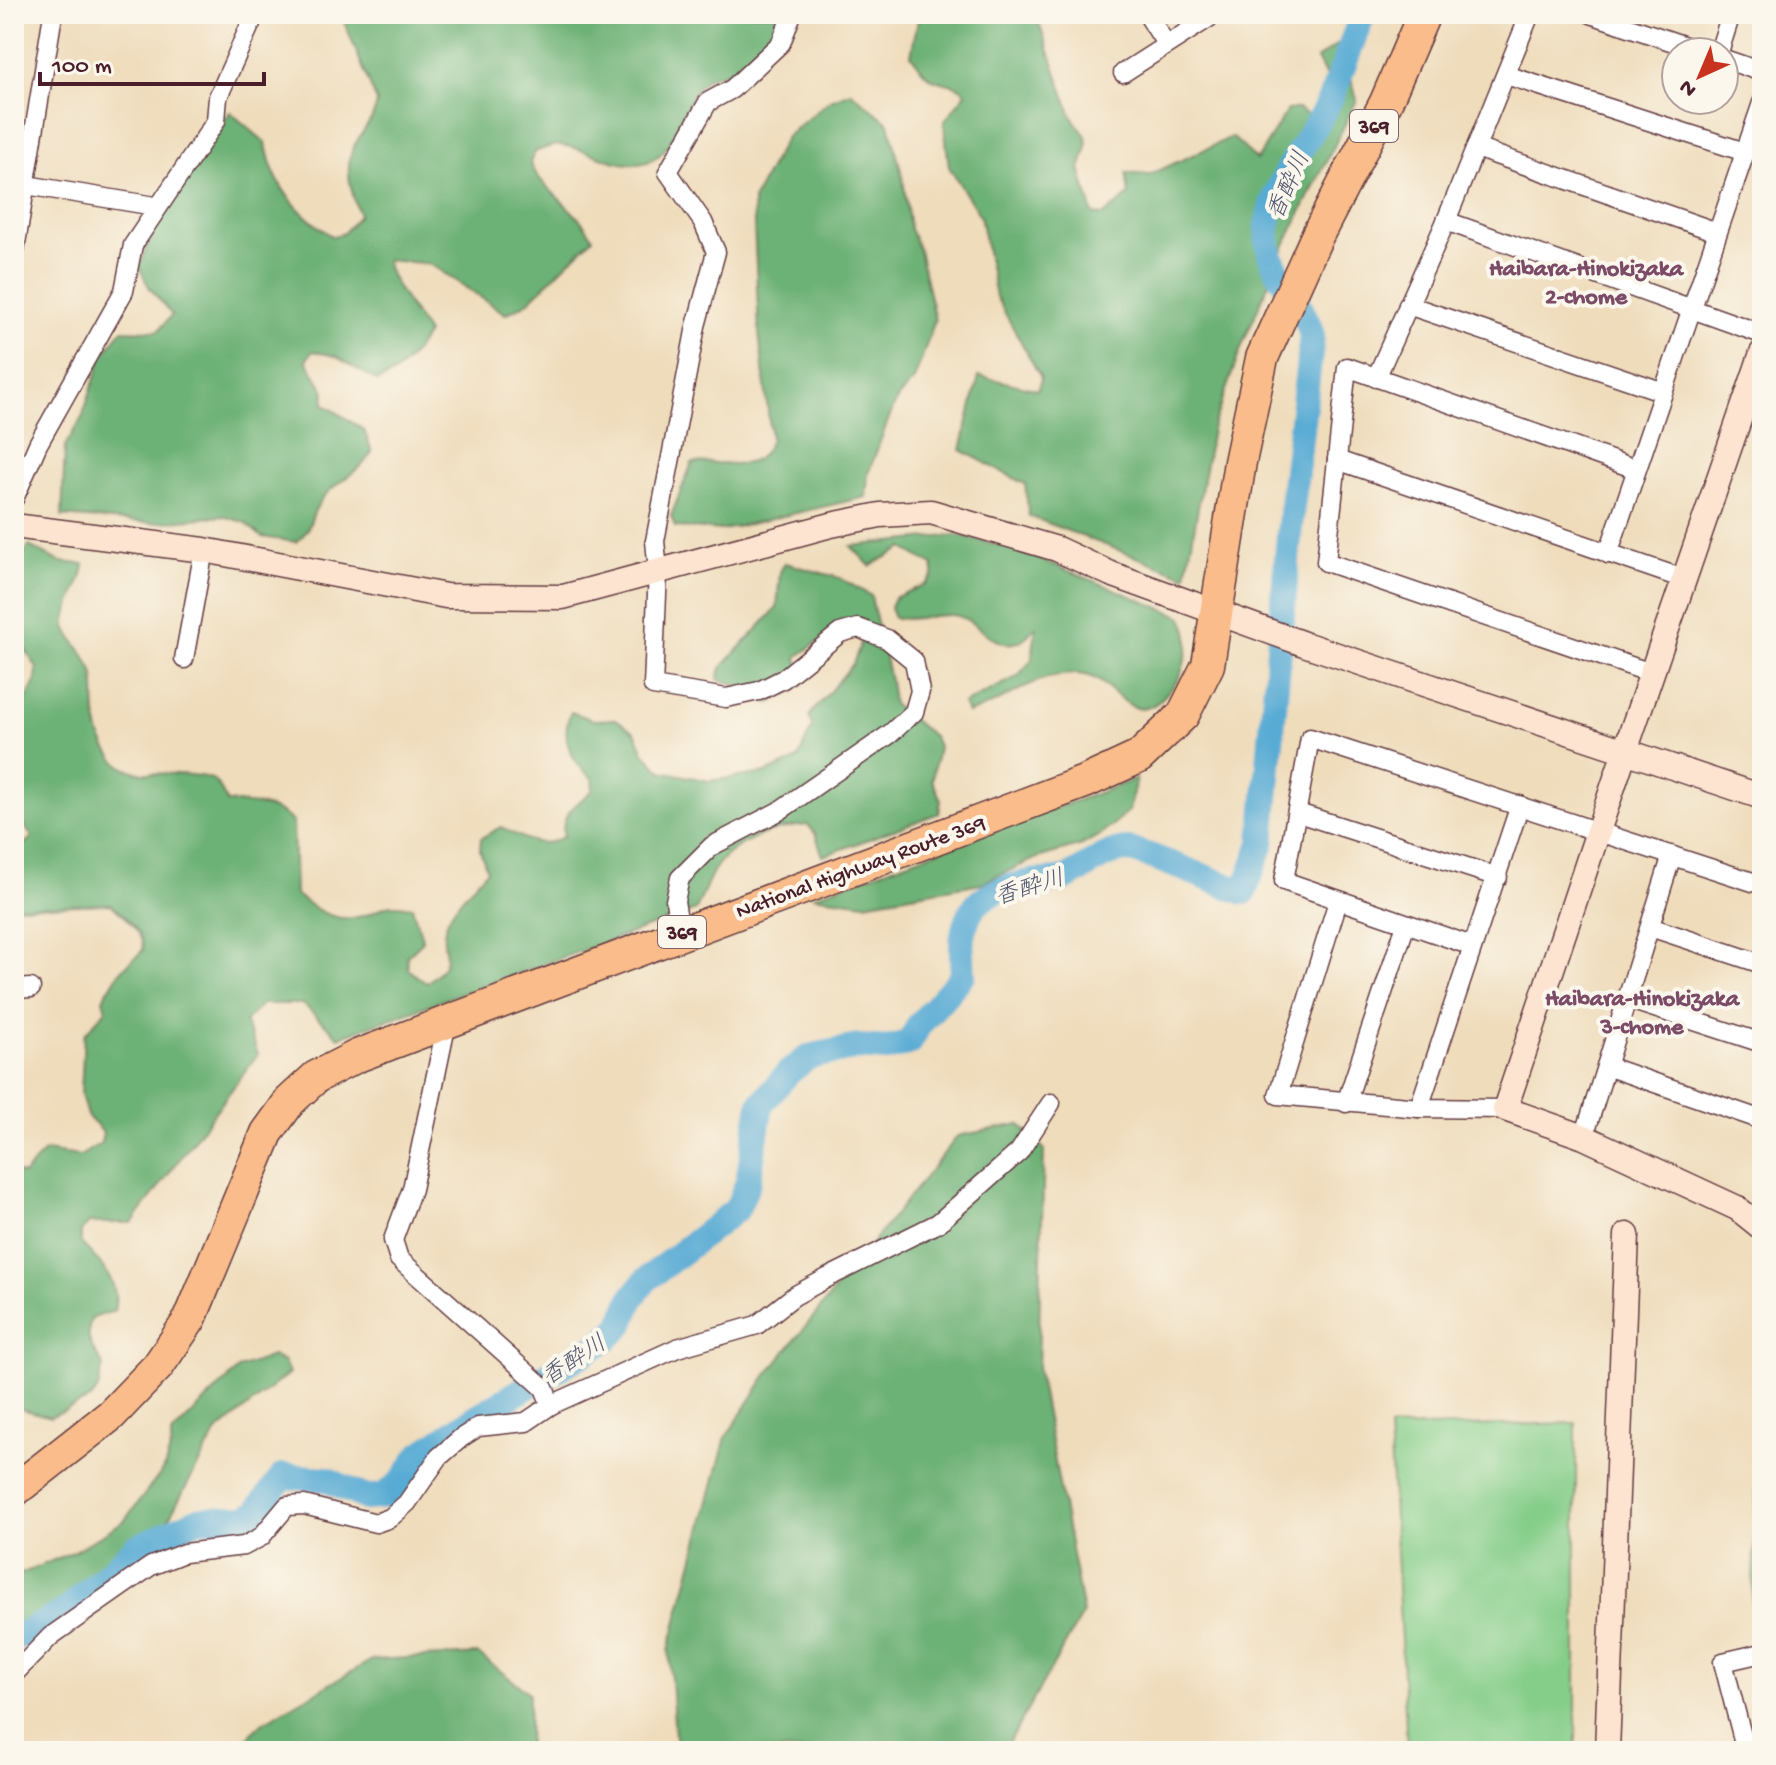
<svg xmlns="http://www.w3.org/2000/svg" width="1776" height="1765" font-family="'Gochi Hand','Klee One',sans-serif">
<rect width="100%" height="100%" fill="#fbf7ec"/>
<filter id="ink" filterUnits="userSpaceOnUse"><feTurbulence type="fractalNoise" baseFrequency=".0125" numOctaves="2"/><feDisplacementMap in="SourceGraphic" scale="16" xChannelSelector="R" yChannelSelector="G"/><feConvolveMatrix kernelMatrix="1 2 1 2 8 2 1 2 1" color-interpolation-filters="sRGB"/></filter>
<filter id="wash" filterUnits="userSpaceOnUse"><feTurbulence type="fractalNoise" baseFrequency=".006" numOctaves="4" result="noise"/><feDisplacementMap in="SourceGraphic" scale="32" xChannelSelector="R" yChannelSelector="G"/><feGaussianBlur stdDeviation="1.8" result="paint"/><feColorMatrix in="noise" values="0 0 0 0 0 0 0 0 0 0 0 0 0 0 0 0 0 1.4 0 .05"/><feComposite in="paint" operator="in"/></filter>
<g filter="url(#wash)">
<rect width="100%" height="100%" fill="#efdcbb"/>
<g fill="#85ce89" stroke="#68765a" stroke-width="2">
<polygon points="1576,1423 1576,1751 1407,1745 1389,1428"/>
<polygon points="1758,1448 1762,1448 1762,1616 1752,1615"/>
</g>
<g fill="#6cb175" stroke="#5b6850" stroke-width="2">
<path d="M341,14H785C777,32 763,60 745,68C725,78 713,67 696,90C677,114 676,161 637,164C610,166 586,147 559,145C552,145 542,149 535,152L530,162C539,188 577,208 593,238L527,303L506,314L430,264L386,260C386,276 417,315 427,333C415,354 400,374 377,381L335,356L313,351L306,360L325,391L324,404L364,430L372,452C360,474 330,483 318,505C309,519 311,532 296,542L262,537L244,522L222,516L151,523L62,516L65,446L82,418L102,356L122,330L158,331L172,315L149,287L139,267L155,226L230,112L266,143C272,185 298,214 333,237L344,233L359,215C350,186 341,163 360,136C368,124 375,116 377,102Z"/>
<path d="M919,14H1036L1072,117L1086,136L1087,147L1080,169L1093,214L1104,215L1129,195L1126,173L1149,175L1232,137L1257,160L1287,110L1299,109L1320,124L1339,102L1317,59L1341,42L1357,100L1288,238L1243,343L1212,429L1186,576L1029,516L1025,484L961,450L979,376L1038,390L1041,378L996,297L980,216L949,167L944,122L966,93C956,82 948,85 935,80C924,76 918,64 911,55Z"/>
<path d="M851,92L889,123L903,179L910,229L919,250L935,320L914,380L898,397L889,418L868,474L866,497L723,530L675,527L671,516L692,463C725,459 757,478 771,439L759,333L753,200L786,137L830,100Z"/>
<path d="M958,535L1015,549L1183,617C1192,639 1188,654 1180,676C1177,683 1171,689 1165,695C1130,735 1115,674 1077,674C1031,673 1008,703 968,713L963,704L1017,677L1032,660L1036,627C1031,631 1025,640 1018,642C990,651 975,614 950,615C930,615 915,621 894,618L890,608L894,598L926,584L933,576V565L903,548L870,566L851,546Z"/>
<path d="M29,546L60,562L84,564C83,585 68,601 66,622C64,635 90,656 94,675C97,694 93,717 100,735C121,786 146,769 191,775C198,776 209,776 215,781C220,786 224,796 227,802C252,805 275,803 293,822L295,894C313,908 334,923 358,917C385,912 379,900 412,907L423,941L407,956L408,969L426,983C463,956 435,952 447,922C454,903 475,885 487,870L480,850L481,838L501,827C522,838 542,851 564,836C559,814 577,804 592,791L593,779C572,762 559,739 571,712L594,720L616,719L635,732L645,754L661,771L709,781L766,773L798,759L812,727L809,716L853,664L861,643L847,621L797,657L803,684L769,703L751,689L718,679L721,668L777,608L780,572L785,563L840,578L871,596C878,633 890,667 893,704L933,736L938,746L932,780L941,800L939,813L823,856L815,833L808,825C776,827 732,841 714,870C707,882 702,897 696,910L339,1037L303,1004H262L245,1022L258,1054L132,1223H89L81,1231V1243C100,1263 121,1281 114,1311L92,1318C83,1337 92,1348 103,1365L98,1389L92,1398L50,1417L14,1407V1170L23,1175L45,1151L80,1156L101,1143L103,1132L87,1116L81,1094L84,1035L106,1010L103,999L119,973L143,950C143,930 125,918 111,904L14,907V854L32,837L14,810V725L36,680L37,668L14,632V570Z"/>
<polygon points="1136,779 1129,811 1103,833 1082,845 1037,858 982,883 865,903 813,896"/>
<polygon points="1019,1124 1044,1149 1038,1371 1083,1613 1004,1751 676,1751 669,1650 726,1437 766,1376 958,1136"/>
<polygon points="272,1356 284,1362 289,1373 216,1433 166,1523 115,1557 56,1608 14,1631 14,1577 75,1551 124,1521 164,1469 171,1446 171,1435 239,1368"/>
<polygon points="478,1654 529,1693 528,1751 235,1751 262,1723 372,1660"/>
</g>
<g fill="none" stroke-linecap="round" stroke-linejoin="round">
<path stroke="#59abd4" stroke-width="26" d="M14,1639L66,1611L135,1548L199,1519L246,1518L256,1513L283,1476L326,1479L366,1498L384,1496L402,1481L420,1455L473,1419L603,1342L621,1326L632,1298L646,1280L737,1209L748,1182L761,1104L788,1073L808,1057L858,1047L887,1049L910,1042L919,1025L963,975C958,917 969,892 1031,882C1041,880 1053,882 1062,879C1087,871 1097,852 1128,850C1140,850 1226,886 1244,892L1262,843L1291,514L1312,336C1304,303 1274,276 1269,249C1258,198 1306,148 1327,105C1342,76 1350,44 1363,14"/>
</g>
</g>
<g filter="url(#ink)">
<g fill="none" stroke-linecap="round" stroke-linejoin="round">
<defs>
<g id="street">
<polyline points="1147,14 1166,44"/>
<polyline points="1591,14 1703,52"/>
<polyline points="1719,52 1731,14"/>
<polyline points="1724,59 1762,72"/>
<polyline points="1123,73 1215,14"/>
<polyline points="1506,75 1745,152"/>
<polyline points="1476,148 1717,232"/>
<polyline points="26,185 155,206"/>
<polyline points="1446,221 1762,334"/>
<polyline points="14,256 53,14"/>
<polyline points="1408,305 1661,391"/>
<polyline points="1376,378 1446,221 1530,14"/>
<polyline points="1337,460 1684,579"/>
<polyline points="1636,469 1347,367 1326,562 1651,673"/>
<polyline points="14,499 38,444 124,291 133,245 216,121 218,97 255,14"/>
<polyline points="1608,554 1762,103"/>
<polyline points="184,659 204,550"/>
<polyline points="1298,813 1498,877"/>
<polyline points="1338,901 1278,1095 1419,1108 1505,1109"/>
<polyline points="1650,927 1762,964"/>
<polyline points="680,932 675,901 680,878 712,846 779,811 890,734 914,712 920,691 914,661 887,639 858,628 840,633 783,679 759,691 726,698 653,686 658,571 655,541 696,326 716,252 703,222 668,172 708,102 732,89 781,43 792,14"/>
<polyline points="1472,946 1284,881 1310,738 1762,885"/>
<polyline points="14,989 31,988"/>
<polyline points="1627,999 1762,1043"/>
<polyline points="1606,1066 1762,1120"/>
<polyline points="1346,1103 1406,924"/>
<polyline points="1419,1108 1520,805"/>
<polyline points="1584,1137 1672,855"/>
<polyline points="551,1405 677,1348 757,1325 794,1296 829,1277 938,1223 1019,1152 1051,1103"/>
<polyline points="14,1674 51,1636 151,1566 184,1553 244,1546 261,1537 287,1506 304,1505 376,1523 390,1518 407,1503 439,1457 461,1438 478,1427 526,1422 551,1405 544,1388 399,1259 393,1240 412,1189 447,1022"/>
<polyline points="1746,1751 1723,1662 1762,1653"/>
</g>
<g id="secondary">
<polyline points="1762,353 1625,751 1762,797"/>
<polyline points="14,526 204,550 446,596 563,597 831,525 880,515 931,512 1057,549 1111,574 1304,644 1625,751 1505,1109 1584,1137 1737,1208 1762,1228"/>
<polyline points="1607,1751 1627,1235"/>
</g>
<polyline id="highway" points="14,1491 111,1415 158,1366 190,1319 267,1133 290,1101 316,1077 357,1056 1087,781 1139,757 1183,715 1208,665 1240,462 1262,358 1317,236 1386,102 1424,14"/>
</defs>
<use href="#street" stroke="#633b41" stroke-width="21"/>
<use href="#secondary" stroke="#633b41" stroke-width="27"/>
<use href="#highway" stroke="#633b41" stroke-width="35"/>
<use href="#street" stroke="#fff" stroke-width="18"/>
<use href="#secondary" stroke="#fde4d0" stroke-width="24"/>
<use href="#highway" stroke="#f9bc8a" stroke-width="32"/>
</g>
</g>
<g text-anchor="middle" stroke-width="8" stroke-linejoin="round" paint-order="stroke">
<g fill="#fbf7ec" stroke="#7f6065" stroke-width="2">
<rect x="1350" y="110" width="48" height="32" rx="6"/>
<rect x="658" y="916" width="48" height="32" rx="6"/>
</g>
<g font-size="20" font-weight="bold" fill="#4a1f2b">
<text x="1374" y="133">369</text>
<text x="682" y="939">369</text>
</g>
<g font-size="22" fill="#4a1f2b" stroke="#fbf7ec">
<text transform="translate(860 865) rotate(-20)" y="8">National Highway Route 369</text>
</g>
<g font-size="24" font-style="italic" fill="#50576f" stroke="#fbf7ec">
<text transform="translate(1287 185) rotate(-66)" y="8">香酔川</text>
<text transform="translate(1029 886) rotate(-17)" y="8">香酔川</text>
<text transform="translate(573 1359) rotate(-33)" y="8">香酔川</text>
</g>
<g font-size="24" font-weight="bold" fill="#7b4b68" stroke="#fbf7ec">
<text x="1586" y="275">Haibara-Hinokizaka<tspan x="1586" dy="28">2-chome</tspan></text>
<text x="1642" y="1005">Haibara-Hinokizaka<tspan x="1642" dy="28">3-chome</tspan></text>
</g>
</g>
<rect width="1776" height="1765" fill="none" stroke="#fbf7ec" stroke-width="48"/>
<g transform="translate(1700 76) rotate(224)"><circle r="38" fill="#fbf7ec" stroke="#b4a19f" stroke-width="2"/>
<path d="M0-6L14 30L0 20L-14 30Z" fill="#c8321e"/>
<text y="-12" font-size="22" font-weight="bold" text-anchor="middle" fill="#4a1f2b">N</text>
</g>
<path d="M40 72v12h224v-12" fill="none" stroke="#4a1f2b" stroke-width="4"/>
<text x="52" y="72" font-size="24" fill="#4a1f2b" stroke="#fbf7ec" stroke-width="6" paint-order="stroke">100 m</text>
</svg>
